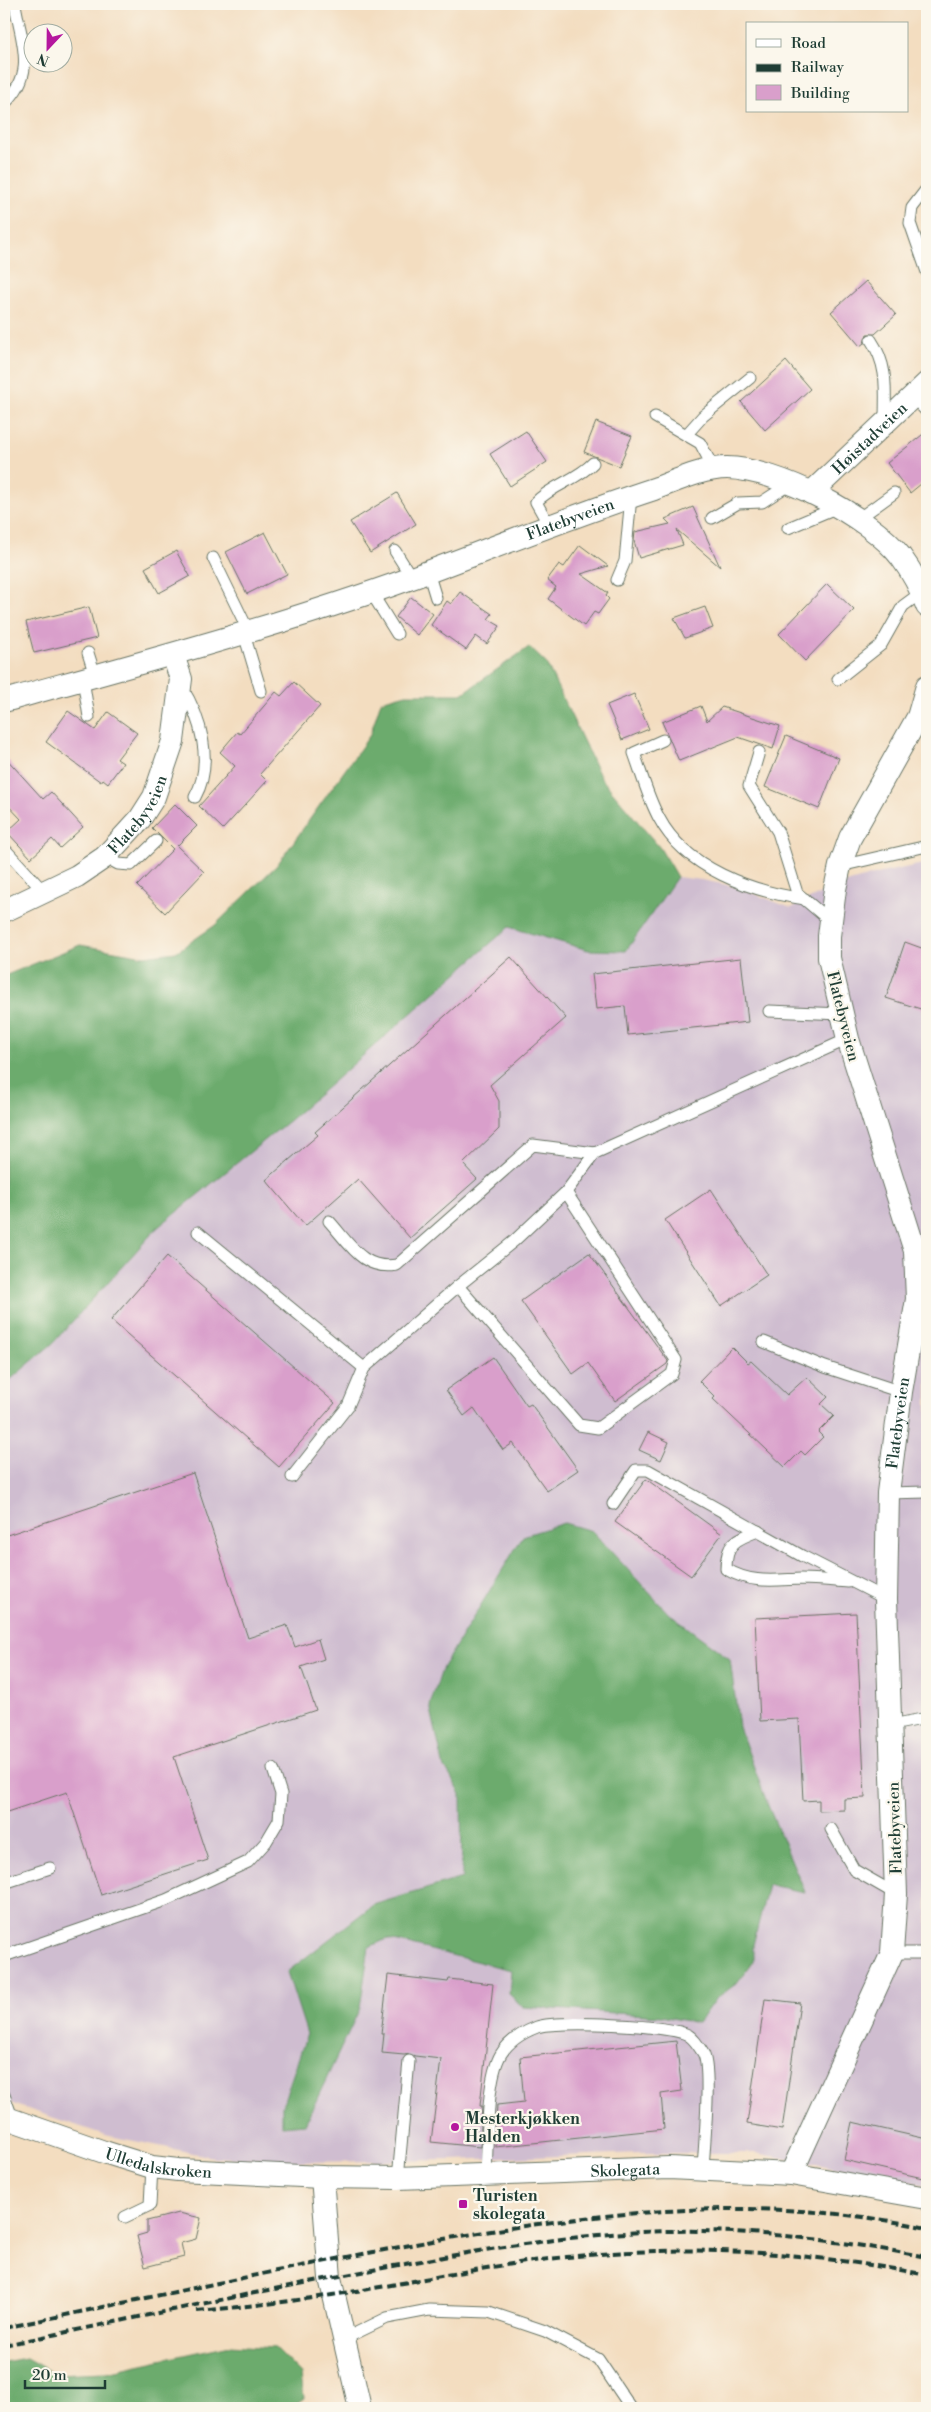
<svg xmlns="http://www.w3.org/2000/svg" width="931" height="2412" font-family="'Libre Bodoni',serif">
<rect width="100%" height="100%" fill="#fbf7ec"/>
<filter id="ink" filterUnits="userSpaceOnUse"><feTurbulence type="fractalNoise" baseFrequency=".02" numOctaves="2"/><feDisplacementMap in="SourceGraphic" scale="10" xChannelSelector="R" yChannelSelector="G"/><feConvolveMatrix kernelMatrix="1 2 1 2 8 2 1 2 1" color-interpolation-filters="sRGB"/></filter>
<filter id="wash" filterUnits="userSpaceOnUse"><feTurbulence type="fractalNoise" baseFrequency=".0096" numOctaves="4" result="noise"/><feDisplacementMap in="SourceGraphic" scale="20" xChannelSelector="R" yChannelSelector="G"/><feGaussianBlur stdDeviation="1.12" result="paint"/><feColorMatrix in="noise" values="0 0 0 0 0 0 0 0 0 0 0 0 0 0 0 0 0 1.4 0 .05"/><feComposite in="paint" operator="in"/></filter>
<g filter="url(#wash)">
<rect width="100%" height="100%" fill="#f3ddc0"/>
<path fill="#cfbdd0" fill-rule="evenodd" d="M927,863V2185L756,2153H640L452,2160L297,2162L213,2157L105,2135L4,2101V1385L52,1344L157,1228L291,1119L509,927L588,950L626,951L677,877L702,880L737,887L791,908L836,886L877,874ZM592,1531L669,1614L730,1659L739,1727L769,1808L805,1892L768,1885L753,1945V1963L736,1984L715,1999L697,2023L661,2016L509,1994L511,1970L387,1939L368,1947L360,2008L283,2126L282,2106L307,2034L287,1972L373,1905L463,1878L461,1794L443,1764Z"/>
<g fill="#6cab6d" stroke="#467450">
<polygon points="529,647 546,663 601,778 660,848 677,877 626,951 588,950 509,927 291,1119 157,1228 52,1344 4,1385 4,976 80,945 144,956 176,952 214,926 277,865 370,735 381,701 406,694 462,694"/>
<polygon points="564,1523 592,1531 669,1614 730,1659 739,1727 769,1808 805,1892 768,1885 753,1945 753,1962 736,1984 715,1999 698,2023 661,2016 523,2007 509,1994 511,1970 387,1939 369,1947 360,2008 305,2124 282,2126 282,2106 307,2034 287,1972 373,1905 462,1878 461,1794 443,1764 430,1705 443,1667 523,1536"/>
<polygon points="230,2345 275,2348 301,2374 304,2399 291,2408 4,2408 4,2362 26,2358 55,2374 106,2372"/>
</g>
<g id="blocks">
<g fill="#d99fcb">
<polygon points="866,281 896,315 875,334 867,334 864,343 860,346 831,312"/>
<polygon points="786,361 810,389 765,430 741,402"/>
<polygon points="596,422 632,436 619,466 584,452"/>
<polygon points="526,431 547,462 510,486 490,454"/>
<polygon points="927,431 927,479 910,493 887,463"/>
<polygon points="397,493 416,524 370,553 350,522"/>
<polygon points="693,507 720,567 677,530 683,545 639,558 634,541 635,532 670,524 665,519"/>
<polygon points="265,532 287,574 247,594 226,552"/>
<polygon points="580,545 608,566 581,574 608,593 606,596 609,599 598,614 594,612 584,626 548,599 556,587 547,580 559,564 564,567"/>
<polygon points="176,551 190,576 159,593 145,568"/>
<polygon points="827,584 854,610 805,661 779,634"/>
<polygon points="460,592 492,614 488,619 500,626 487,644 476,636 466,650 431,625 447,601 451,604"/>
<polygon points="411,597 433,614 417,635 396,617"/>
<polygon points="89,607 97,638 34,653 26,622"/>
<polygon points="705,607 713,628 685,638 674,618"/>
<polygon points="294,682 320,706 260,774 267,781 223,829 199,806 235,766 220,752 237,732 240,734 276,692 281,696"/>
<polygon points="634,694 649,729 622,740 607,705"/>
<polygon points="701,706 707,721 722,707 780,726 773,749 738,737 679,761 662,722"/>
<polygon points="68,711 95,730 108,712 137,733 117,759 123,763 108,783 103,779 101,782 46,742"/>
<polygon points="786,736 839,758 819,809 765,787"/>
<polygon points="4,756 43,799 51,792 83,827 60,848 52,839 31,858 7,832 21,819 4,801"/>
<polygon points="175,804 197,826 177,846 204,872 165,913 137,886 173,849 152,828"/>
<polygon points="905,942 927,950 927,1011 886,998"/>
<polygon points="511,957 566,1018 490,1085 499,1101 499,1129 463,1164 477,1179 410,1238 358,1179 305,1226 266,1180 318,1135 315,1132"/>
<polygon points="741,958 748,1022 628,1035 625,1006 596,1009 592,974"/>
<polygon points="711,1189 767,1275 721,1306 665,1220"/>
<polygon points="589,1253 668,1361 667,1364 615,1401 588,1363 573,1374 521,1301"/>
<polygon points="167,1256 335,1403 279,1467 111,1320"/>
<polygon points="732,1347 748,1363 751,1361 787,1395 807,1377 828,1397 821,1404 834,1416 818,1432 823,1437 805,1455 801,1451 785,1467 713,1399 715,1397 699,1381"/>
<polygon points="493,1357 527,1406 531,1404 578,1470 547,1491 513,1443 503,1450 474,1408 464,1416 446,1390"/>
<polygon points="648,1432 669,1442 661,1460 639,1450"/>
<polygon points="193,1473 248,1638 287,1625 295,1647 318,1639 324,1659 301,1667 316,1710 174,1757 208,1860 101,1895 67,1792 4,1813 4,1536"/>
<polygon points="646,1479 722,1534 691,1576 615,1522"/>
<polygon points="856,1613 865,1798 844,1799 844,1810 819,1811 819,1800 803,1801 799,1719 760,1721 755,1618"/>
<polygon points="388,1975 448,1982 449,1979 493,1984 480,2106 482,2106 480,2147 431,2142 441,2059 415,2056 410,2054 404,2055 382,2053 384,2034 381,2034"/>
<polygon points="765,1999 800,2003 782,2130 747,2124"/>
<polygon points="676,2041 682,2091 661,2094 664,2129 495,2147 497,2105 524,2102 520,2057"/>
<polygon points="852,2122 927,2139 927,2179 844,2160"/>
<polygon points="179,2213 201,2218 196,2239 181,2243 184,2257 145,2267 137,2236 147,2233 147,2221"/>
</g>
</g>
</g>
<g filter="url(#ink)">
<use href="#blocks" fill-opacity="0" stroke="#697565" stroke-width="1"/>
<g fill="none" stroke-linecap="round" stroke-linejoin="round">
<defs>
<g id="lane">
<path d="M4,104C38,73 21,42 15,4"/>
<polyline points="925,191 912,208 910,223 927,272"/>
<path d="M871,340C889,367 885,391 885,422"/>
<polyline points="913,397 927,412"/>
<polyline points="655,417 700,443 714,469"/>
<polyline points="686,435 703,416 750,378"/>
<polyline points="712,518 738,503 762,502 790,484"/>
<polyline points="858,519 894,493"/>
<path d="M550,527L536,502C552,485 577,480 593,463"/>
<polyline points="788,528 838,507"/>
<polyline points="395,551 412,578"/>
<polyline points="213,558 249,632"/>
<polyline points="428,572 436,598"/>
<polyline points="617,580 625,561 631,496"/>
<polyline points="371,592 397,634"/>
<polyline points="244,634 261,691"/>
<polyline points="88,653 95,675"/>
<polyline points="83,679 89,717"/>
<polyline points="838,679 881,645 903,606 922,592"/>
<path d="M181,686C201,717 214,763 195,797"/>
<path d="M663,740L634,753C642,775 648,798 659,818C685,868 752,892 805,899"/>
<polyline points="759,752 749,786 778,832 797,893 830,921"/>
<polyline points="4,848 44,892"/>
<polyline points="105,857 118,864 131,865 156,841"/>
<polyline points="840,866 927,846"/>
<polyline points="769,1011 842,1014"/>
<path d="M329,1221C350,1244 363,1271 397,1265L533,1145L595,1153"/>
<polyline points="198,1232 364,1368"/>
<polyline points="458,1286 579,1425 598,1428 672,1374 676,1360 566,1192"/>
<polyline points="764,1342 825,1367 901,1392"/>
<polyline points="292,1477 348,1406 364,1368 458,1286 514,1241 566,1192 595,1153 848,1039"/>
<polyline points="888,1493 927,1492"/>
<polyline points="613,1504 636,1470 648,1470 802,1556 886,1599"/>
<path d="M758,1531C736,1539 726,1543 726,1569C751,1584 773,1580 801,1579C817,1579 833,1581 848,1582"/>
<polyline points="892,1725 927,1718"/>
<polyline points="831,1829 854,1870 896,1894"/>
<polyline points="4,1883 50,1868"/>
<polyline points="892,1953 927,1953"/>
<polyline points="4,1956 166,1900 248,1862 266,1842 279,1820 281,1794 273,1769"/>
<polyline points="4,2095 13,2120"/>
<path d="M486,2174C488,2142 486,2079 501,2054C509,2041 524,2032 537,2027C556,2020 672,2025 688,2035C693,2038 700,2048 703,2053C712,2068 704,2147 703,2170"/>
<polyline points="398,2178 409,2061"/>
<polyline points="125,2217 150,2205 152,2167"/>
<polyline points="344,2339 387,2318 429,2310 489,2312 545,2331 598,2359 631,2408"/>
</g>
<g id="street">
<path id="s1" d="M811,493L927,383"/>
<path id="s2" d="M4,701C140,663 276,627 409,579C491,549 571,516 654,489C676,481 703,468 727,468C778,469 869,516 901,557C912,572 921,589 927,606"/>
<path id="s3" d="M4,911L77,876L105,857L140,819L154,797L173,741L181,679L173,655"/>
<path id="s4" d="M4,2117L104,2152L152,2167L178,2170L322,2177L398,2178L669,2168L791,2174L927,2198"/>
<path id="s5" d="M791,2174L892,1953L896,1894L886,1599L888,1493L901,1392L917,1299L915,1251L848,1039L829,958V936L835,889L840,866L850,838L918,717L927,686"/>
<polyline points="322,2177 330,2278 360,2408"/>
</g>
</defs>
<use href="#lane" stroke="#697565" stroke-width="13"/>
<use href="#street" stroke="#697565" stroke-width="24"/>
<use href="#lane" stroke="#fff" stroke-width="11"/>
<use href="#street" stroke="#fff" stroke-width="22"/>
<g stroke="#1f3d34" stroke-width="4" stroke-dasharray="8 4" stroke-linecap="butt">
<path d="M197,2311C242,2307 287,2302 332,2295C410,2283 488,2265 567,2257C693,2244 803,2251 927,2275"/>
<path d="M4,2328C123,2303 243,2277 363,2254C549,2218 739,2188 927,2228"/>
<path d="M4,2345C137,2318 271,2288 405,2264C497,2247 605,2229 699,2231C776,2232 851,2243 927,2257"/>
</g>
</g>
</g>
<g fill="#b5179e" stroke="#fbf7ec" stroke-width="2">
<circle cx="455" cy="2127" r="5"/>
<rect x="458" y="2199" width="10" height="10" rx="2.5"/>
</g>
<g text-anchor="middle" stroke-width="4.5" stroke-linejoin="round" paint-order="stroke">
<g font-size="16" fill="#1f3d34" stroke="#fbf7ec">
<text dy="6" stroke="none"><textPath href="#s1" startOffset="80">Høistadveien</textPath></text>
<text dy="6" stroke="none"><textPath href="#s2" startOffset="595">Flatebyveien</textPath></text>
<text dy="6" stroke="none"><textPath href="#s3" startOffset="169">Flatebyveien</textPath></text>
<text transform="translate(844 1016) rotate(76)" y="6">Flatebyveien</text>
<text dy="6" stroke="none"><textPath href="#s5" startOffset="774">Flatebyveien</textPath></text>
<text transform="translate(894 1828) rotate(-92)" y="6">Flatebyveien</text>
<text dy="6" stroke="none"><textPath href="#s4" startOffset="162">Ulledalskroken</textPath></text>
<text dy="6" stroke="none"><textPath href="#s4" startOffset="630">Skolegata</textPath></text>
</g>
<g font-size="16" font-weight="bold" fill="#1f3d34" stroke="#fbf7ec" text-anchor="start">
<text x="465" y="2124">Mesterkjøkken<tspan x="465" dy="18">Halden</tspan></text>
<text x="473" y="2201">Turisten<tspan x="473" dy="18">skolegata</tspan></text>
</g>
</g>
<rect width="931" height="2412" fill="none" stroke="#fbf7ec" stroke-width="20"/>
<rect x="746" y="22" width="162" height="90" fill="#fbf7ec" stroke="#a3ada2"/>
<rect x="756" y="39" width="25" height="8" fill="#ffffff" stroke="#a3ada2"/>
<text x="791" y="48" font-size="15" fill="#1f3d34">Road</text>
<rect x="756" y="64" width="25" height="8" fill="#1f3d34" stroke="#a3ada2"/>
<text x="791" y="72" font-size="15" fill="#1f3d34">Railway</text>
<rect x="756" y="85" width="25" height="15" fill="#d99fcb" stroke="#a3ada2"/>
<text x="791" y="98" font-size="15" fill="#1f3d34">Building</text>
<g transform="translate(48 48) rotate(202)"><circle r="24" fill="#fbf7ec" stroke="#a3ada2"/>
<path d="M0-4L9 19L0 12L-9 19Z" fill="#b5179e"/>
<text y="-8" font-size="14" font-weight="bold" text-anchor="middle" fill="#1f3d34">N</text>
</g>
<path d="M25 2380v8h80v-8" fill="none" stroke="#1f3d34" stroke-width="2.5"/>
<text x="32" y="2380" font-size="15" fill="#1f3d34" stroke="#fbf7ec" stroke-width="4" paint-order="stroke">20 m</text>
</svg>
